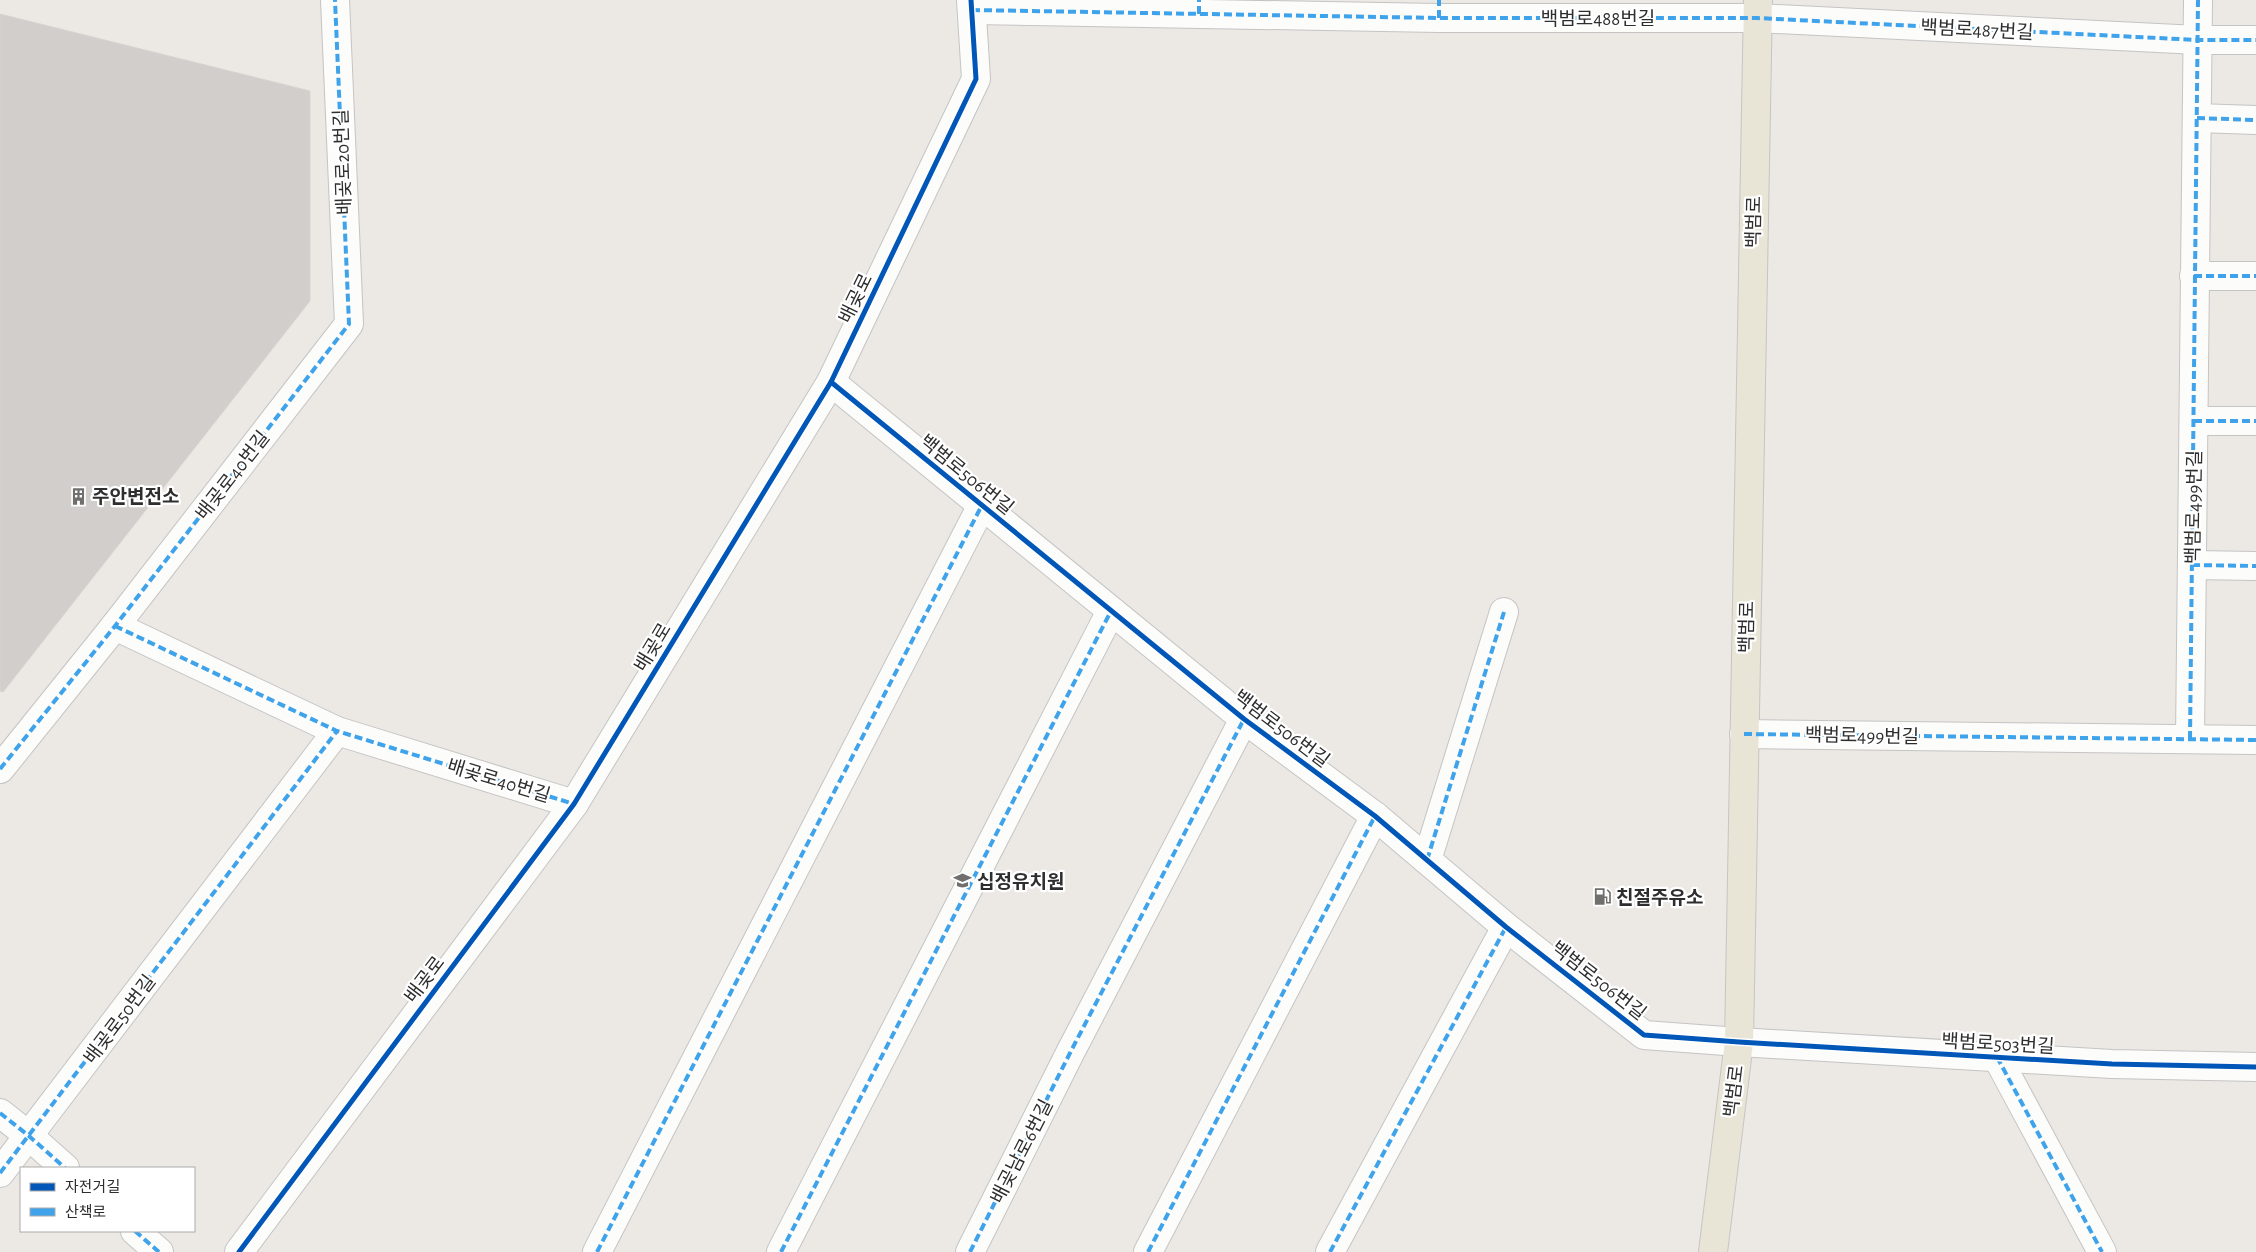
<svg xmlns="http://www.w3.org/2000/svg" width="2256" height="1252" font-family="'Alegreya Sans','Noto Sans KR',sans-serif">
<rect width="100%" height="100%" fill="#ece8e4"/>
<polygon fill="#d1cecb" stroke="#d7d4d0" points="0,14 310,91 310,301 3,692 0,691"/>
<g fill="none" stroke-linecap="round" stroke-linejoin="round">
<defs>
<g id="minor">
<polyline points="972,10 1439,18 1757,18 2198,40 2256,40"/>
<polyline points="2197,118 2256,120"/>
<polyline points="2194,276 2256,276"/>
<polyline points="831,382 1244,719 1375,816 1506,927 1644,1035 1739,1042 2112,1064 2256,1067"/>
<polyline points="2194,421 2256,421"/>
<polyline points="2192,565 2256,566"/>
<polyline points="115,626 337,731 574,804"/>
<polyline points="1744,734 2256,740"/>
<polyline points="2190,739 2198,0"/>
<polyline points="0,769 115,626 349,324 335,0"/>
<polyline points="1427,860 1504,612"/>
<polyline points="1997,1057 2102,1252"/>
<polyline points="0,1113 29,1136 65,1168"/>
<polyline points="0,1173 337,731"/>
<polyline points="135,1231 159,1252"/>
<polyline points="239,1252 574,804 831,382 976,79 971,0"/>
<polyline points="597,1252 982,505"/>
<polyline points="781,1252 1111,611"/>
<polyline points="970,1252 1071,1051 1244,719"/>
<polyline points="1148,1252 1375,816"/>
<polyline points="1330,1252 1506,927"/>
</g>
<polyline id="major" points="1713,1252 1739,1042 1758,0"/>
</defs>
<use href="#minor" stroke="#c5c4c5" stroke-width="30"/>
<use href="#major" stroke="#c6c5c4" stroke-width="30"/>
<use href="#minor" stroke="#fcfcfb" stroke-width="28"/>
<use href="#major" stroke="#e8e4d6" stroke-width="28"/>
<g stroke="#3ea3eb" stroke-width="4" stroke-dasharray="8 4" stroke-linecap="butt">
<polyline points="972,10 1439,18 1757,18 2198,40 2256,40"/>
<polyline points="1199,14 1199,0"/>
<polyline points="1439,18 1439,0"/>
<polyline points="2197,118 2256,120"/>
<polyline points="2194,276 2256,276"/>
<polyline points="2194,421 2256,421"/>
<polyline points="2192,565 2256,566"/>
<polyline points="115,626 337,731 574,804"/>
<polyline points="1744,734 2256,740"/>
<polyline points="2190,739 2198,0"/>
<polyline points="0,769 115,626 349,324 335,0"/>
<polyline points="1427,860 1504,612"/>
<polyline points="1997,1057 2102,1252"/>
<polyline points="0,1113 29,1136 65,1168"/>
<polyline points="0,1173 337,731"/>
<polyline points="135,1231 159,1252"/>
<polyline points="597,1252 982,505"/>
<polyline points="781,1252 1111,611"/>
<polyline points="970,1252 1071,1051 1244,719"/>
<polyline points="1148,1252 1375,816"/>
<polyline points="1330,1252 1506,927"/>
</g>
<defs>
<g id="cycleway">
<polyline points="831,382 1244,719 1375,816 1506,927 1644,1035 1739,1042 2112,1064 2256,1067"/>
<polyline points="239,1252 574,804 831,382 976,79 971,0"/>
</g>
</defs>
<use href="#cycleway" stroke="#fff" stroke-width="8"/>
<use href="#cycleway" stroke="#0057b8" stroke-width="5"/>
</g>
<defs>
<symbol id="building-bare" viewBox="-9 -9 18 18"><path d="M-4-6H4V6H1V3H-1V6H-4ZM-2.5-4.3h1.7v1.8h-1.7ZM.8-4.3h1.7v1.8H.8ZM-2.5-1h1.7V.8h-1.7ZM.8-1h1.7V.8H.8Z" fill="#706f6e" stroke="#fff" stroke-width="2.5" paint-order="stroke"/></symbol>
<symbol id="school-bare" viewBox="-9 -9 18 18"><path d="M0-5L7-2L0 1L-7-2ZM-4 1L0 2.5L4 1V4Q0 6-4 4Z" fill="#706f6e" stroke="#fff" stroke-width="2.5" paint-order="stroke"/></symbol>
<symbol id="fuel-bare" viewBox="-9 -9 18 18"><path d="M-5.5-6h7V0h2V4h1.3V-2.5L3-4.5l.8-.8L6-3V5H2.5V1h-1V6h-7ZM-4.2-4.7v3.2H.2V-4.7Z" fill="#706f6e" stroke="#fff" stroke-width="2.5" paint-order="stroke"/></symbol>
</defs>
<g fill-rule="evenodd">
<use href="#building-bare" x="66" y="484" width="25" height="25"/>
<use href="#school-bare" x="950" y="868" width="25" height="25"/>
<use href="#fuel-bare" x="1590" y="884" width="25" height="25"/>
</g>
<g text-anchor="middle" stroke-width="4.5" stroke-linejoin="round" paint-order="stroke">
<g font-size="19" fill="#2e2e2e" stroke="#fff">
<text x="1598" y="25">백범로488번길</text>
<text transform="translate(1977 29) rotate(3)" y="7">백범로487번길</text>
<text transform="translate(342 162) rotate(-92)" y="7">배곶로20번길</text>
<text transform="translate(1753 222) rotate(-89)" y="7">백범로</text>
<text transform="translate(855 298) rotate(-64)" y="7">배곶로</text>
<text transform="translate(967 474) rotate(39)" y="7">백범로506번길</text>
<text transform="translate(232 475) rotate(-52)" y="7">배곶로40번길</text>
<text transform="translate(2193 507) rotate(-89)" y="7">백범로499번길</text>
<text transform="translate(1746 627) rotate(-89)" y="7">백범로</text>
<text transform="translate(652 647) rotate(-59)" y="7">배곶로</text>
<text transform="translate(1282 728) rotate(37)" y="7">백범로506번길</text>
<text transform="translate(1862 735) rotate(1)" y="7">백범로499번길</text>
<text transform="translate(499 780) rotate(17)" y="7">배곶로40번길</text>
<text transform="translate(424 979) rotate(-53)" y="7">배곶로</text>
<text transform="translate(1599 980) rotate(38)" y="7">백범로506번길</text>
<text transform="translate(119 1019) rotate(-53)" y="7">배곶로50번길</text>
<text transform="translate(1998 1043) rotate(3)" y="7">백범로503번길</text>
<text transform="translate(1733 1091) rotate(-83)" y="7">백범로</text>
<text transform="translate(1021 1151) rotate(-63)" y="7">배곶남로6번길</text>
</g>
<g font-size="19" font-weight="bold" fill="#2e2e2e" stroke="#fff" text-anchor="start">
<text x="92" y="503">주안변전소</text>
<text x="977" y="888">십정유치원</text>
<text x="1616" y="904">친절주유소</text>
</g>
</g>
<rect x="20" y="1167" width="175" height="65" fill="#ffffff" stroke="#ababab"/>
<rect x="30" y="1183" width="25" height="8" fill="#0057b8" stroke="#ababab"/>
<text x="65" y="1192" font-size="15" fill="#2e2e2e">자전거길</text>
<rect x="30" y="1208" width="25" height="8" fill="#3ea3eb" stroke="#ababab"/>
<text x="65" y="1217" font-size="15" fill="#2e2e2e">산책로</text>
</svg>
